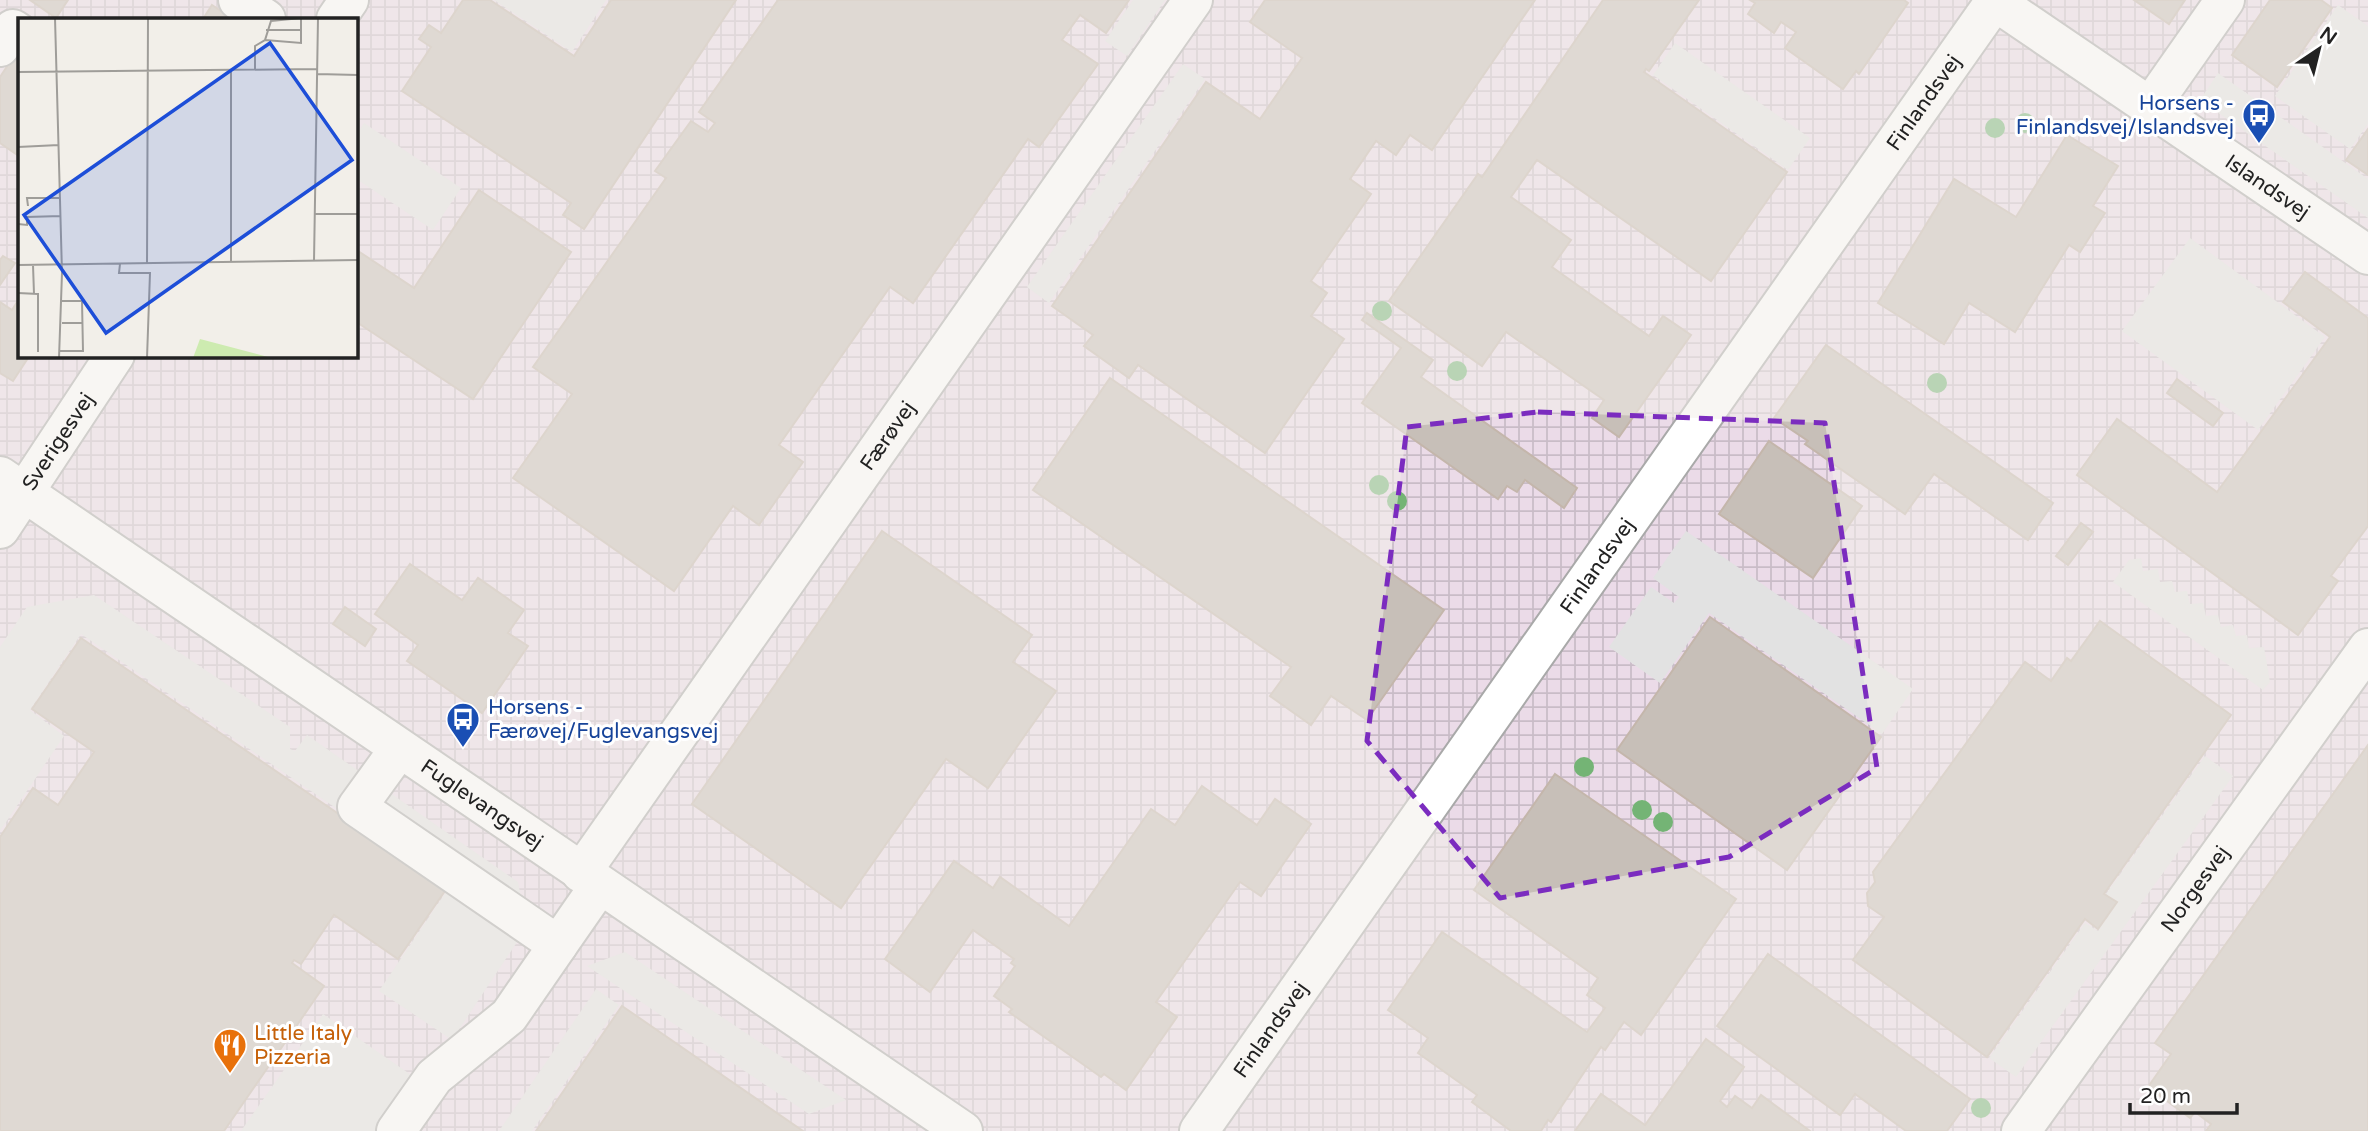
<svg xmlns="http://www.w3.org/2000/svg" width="2368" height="1131" font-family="'Varela Round',sans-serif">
<defs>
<pattern id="industrial-grid" width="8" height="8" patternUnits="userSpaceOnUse" patternTransform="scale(1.75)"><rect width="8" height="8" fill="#ebdbe8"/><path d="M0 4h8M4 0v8" fill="none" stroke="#c9bcc7"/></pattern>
</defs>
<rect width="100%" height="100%" fill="#f2efe9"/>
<path fill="url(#industrial-grid)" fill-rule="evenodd" d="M0,0H2368V1131H0ZM19,19H355V355H19Z"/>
<g fill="#e2e2e2">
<polygon points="494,0 606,0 572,52"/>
<polygon points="1133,0 1165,0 1127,56 1105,41"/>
<polygon points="2338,5 2368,26 2368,124 2350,149 2275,96"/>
<polygon points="1675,43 1810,138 1788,170 1653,75"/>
<polygon points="1183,64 1205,79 1049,303 1027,287"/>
<polygon points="2218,73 2368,179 2368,218 2200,100"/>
<polygon points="364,123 461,188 433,230 355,178 355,137"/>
<polygon points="2190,238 2325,337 2258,430 2122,331"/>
<polygon points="1686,531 1913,689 1882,734 1709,613 1660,683 1609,647 1651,587 1674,603 1679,597 1653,578"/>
<polygon points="2141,558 2143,571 2158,569 2160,582 2172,581 2175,592 2187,591 2190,604 2203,603 2206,616 2218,615 2221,627 2233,625 2236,636 2247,635 2249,648 2264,647 2270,682 2263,690 2113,582 2129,560"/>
<polygon points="94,595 290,727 290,749 295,751 307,735 518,882 527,927 452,1040 379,991 450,886 81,634 30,710 64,736 0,831 0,647 27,607"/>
<polygon points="2205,756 2233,776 2016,1077 1989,1058 2085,923 2098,931 2118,902 2106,894"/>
<polygon points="625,952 846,1100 809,1114 587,966"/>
<polygon points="596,989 619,1005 532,1131 499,1131"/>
<polygon points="323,1014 417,1079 381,1131 241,1131"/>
</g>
<g fill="#c7bfb8" stroke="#c4b6ab" stroke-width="2">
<polygon points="30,0 68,0 56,18"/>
<polygon points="463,0 490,0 574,56 611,0 736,0 584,229 563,215 571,203 402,91 431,47 419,39 429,25 441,33"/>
<polygon points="778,0 1129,0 1106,33 1080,15 1062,40 1098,64 1039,147 1028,139 913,303 890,287 779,445 803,462 759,525 733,506 674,591 513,478 572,394 533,367 666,178 655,171 691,121 708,132 715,123 699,112"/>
<polygon points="1265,0 1535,0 1432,150 1410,135 1396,155 1376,141 1350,179 1371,194 1311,281 1327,293 1311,316 1344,339 1265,453 1138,365 1129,378 1084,346 1093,335 1052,306 1206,82 1260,119 1302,58 1250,22"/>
<polygon points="1603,0 1699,0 1649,71 1646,69 1644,72 1787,172 1711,281 1537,160 1511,197 1571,240 1552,267 1649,336 1663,316 1691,335 1619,437 1592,418 1604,400 1506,332 1482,366 1389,301 1478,174 1482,177"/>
<polygon points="1750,0 1904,0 1908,3 1859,74 1856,71 1843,89 1785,48 1796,32 1781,22 1774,33 1748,14 1755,3"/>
<polygon points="2134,0 2185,0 2169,24"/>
<polygon points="2270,0 2321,0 2332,8 2277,87 2232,55"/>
<polygon points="212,5 233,19 203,19"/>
<polygon points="16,53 19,55 19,156 0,143 0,77"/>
<polygon points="2368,129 2368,175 2346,160"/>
<polygon points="2067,135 2118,166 2093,206 2105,213 2080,252 2069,245 2015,332 1969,303 1944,344 1878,303 1954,179 2016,217"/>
<polygon points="479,190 571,252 473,399 355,321 355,249 414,288"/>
<polygon points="3,256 15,263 0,285 0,260"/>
<polygon points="2305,272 2368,318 2368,526 2331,576 2338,581 2298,635 2077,475 2117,419 2217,492 2330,337 2283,302"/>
<polygon points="19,299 19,355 30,355 13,381 0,373 0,302 12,310"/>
<polygon points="1367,313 1433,360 1421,377 1577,488 1564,508 1525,480 1517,492 1507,486 1498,499 1362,403 1401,348 1362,320"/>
<polygon points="1826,345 2053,503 2028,540 1934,474 1905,514 1805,444 1808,441 1774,418"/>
<polygon points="1110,378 1444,610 1367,720 1331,696 1311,725 1270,696 1291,667 1033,490"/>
<polygon points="2177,379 2223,413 2213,426 2167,393"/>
<polygon points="1769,441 1862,506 1813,578 1719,514"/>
<polygon points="2081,523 2093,532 2068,565 2056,556"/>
<polygon points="882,531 1032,635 1013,662 1056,691 988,788 946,759 841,908 692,804"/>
<polygon points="410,564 462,600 478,578 524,610 508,633 528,646 482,713 407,661 418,645 375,614"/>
<polygon points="345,607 376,629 365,646 333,624"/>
<polygon points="1710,617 1881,737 1787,870 1617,750"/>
<polygon points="2100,621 2231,715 2104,894 2117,902 2098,929 2085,919 1987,1057 1853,960 1884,917 1868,906 1867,893 1875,882 1873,872 2025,662 2051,681 2067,658 2071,661"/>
<polygon points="81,638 447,888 398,959 334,915 301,964 294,960 292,963 324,986 224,1131 0,1131 0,837 33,788 58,805 94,752 32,709"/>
<polygon points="2368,745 2368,1131 2206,1131 2211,1124 2195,1112 2190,1118 2148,1087 2171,1054 2155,1043"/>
<polygon points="1555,774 1736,899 1641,1035 1624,1022 1605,1050 1601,1047 1551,1122 1548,1120 1541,1131 1511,1131 1472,1102 1477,1095 1418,1053 1428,1038 1388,1010 1442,932 1587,1032 1605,1008 1587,995 1598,978 1474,890"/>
<polygon points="1202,786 1257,825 1275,799 1311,824 1261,896 1240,882 1156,1002 1177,1017 1126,1090 1104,1074 1101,1077 1009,1012 1012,1009 994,996 1015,966 1011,963 1014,959 973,930 930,992 885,959 954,861 993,888 1000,877 1069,926 1151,809 1175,825"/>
<polygon points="1768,954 1970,1099 1947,1131 1906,1131 1855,1094 1840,1115 1717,1026"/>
<polygon points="622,1006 803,1131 536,1131"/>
<polygon points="1706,1039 1744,1067 1720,1101 1727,1107 1735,1096 1752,1108 1761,1095 1810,1131 1575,1131 1601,1094 1645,1125"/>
</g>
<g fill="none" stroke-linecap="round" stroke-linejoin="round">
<defs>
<g id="minor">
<polyline points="238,0 266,19"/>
<path id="s1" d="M1993,0L2368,255"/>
<polyline points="336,19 349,0"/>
<polyline points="0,47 13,29 19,33"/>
<polyline points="2150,107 2225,0"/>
<path id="s2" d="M0,476L963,1131"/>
<path id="s3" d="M0,529L115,355"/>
<path id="s4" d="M581,873L1193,0"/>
<polyline points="558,945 599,886"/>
<polyline points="396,1131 434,1077 509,1016 558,945 357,807 399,749"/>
<path id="s5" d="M1199,1131L1995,1"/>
<path id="s6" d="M2021,1131L2368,648"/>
</g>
</defs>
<use href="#minor" stroke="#a9a9a9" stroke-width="42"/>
<use href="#minor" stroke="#fff" stroke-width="38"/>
</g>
<g fill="#74b475">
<circle cx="2025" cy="123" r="10"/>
<circle cx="1995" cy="128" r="10"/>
<circle cx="1382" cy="311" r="10"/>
<circle cx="1457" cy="371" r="10"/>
<circle cx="1937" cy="383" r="10"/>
<circle cx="1379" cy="485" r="10"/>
<circle cx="1397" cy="501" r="10"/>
<circle cx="1584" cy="767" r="10"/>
<circle cx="1642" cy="810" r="10"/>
<circle cx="1663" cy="822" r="10"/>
<circle cx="1981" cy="1108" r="10"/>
</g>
<path d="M0 0H2368V1131H0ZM1538,412L1825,423L1877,768L1729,857L1500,898L1367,741L1407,427Z" fill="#f2efe9" fill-opacity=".55" fill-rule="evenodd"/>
<path fill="none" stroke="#7b2cbf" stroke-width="5" stroke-dasharray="14 9" stroke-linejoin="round" d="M1538,412L1825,423L1877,768L1729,857L1500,898L1367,741L1407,427Z"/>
<defs>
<symbol id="bus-pin" viewBox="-11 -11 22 30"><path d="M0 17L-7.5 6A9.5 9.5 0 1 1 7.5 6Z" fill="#1a4fb4" stroke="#fff"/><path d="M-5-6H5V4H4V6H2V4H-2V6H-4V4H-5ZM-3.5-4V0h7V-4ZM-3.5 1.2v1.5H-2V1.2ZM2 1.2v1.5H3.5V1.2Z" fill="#fff"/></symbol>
<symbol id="restaurant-pin" viewBox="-11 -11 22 30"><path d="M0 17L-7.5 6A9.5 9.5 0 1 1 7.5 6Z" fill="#e8710a" stroke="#fff"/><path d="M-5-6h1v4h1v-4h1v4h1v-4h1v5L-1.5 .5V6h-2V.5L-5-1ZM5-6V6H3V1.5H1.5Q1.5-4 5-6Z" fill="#fff"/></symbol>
</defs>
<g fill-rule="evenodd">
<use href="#bus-pin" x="2240" y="96" width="38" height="52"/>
<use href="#bus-pin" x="444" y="700" width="38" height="52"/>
<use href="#restaurant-pin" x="211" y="1026" width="38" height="52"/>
</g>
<g text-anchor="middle" stroke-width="6" stroke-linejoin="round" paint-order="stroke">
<g font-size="21" fill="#222" stroke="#fff">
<text dy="7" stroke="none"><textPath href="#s5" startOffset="1258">Finlandsvej</textPath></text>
<text dy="7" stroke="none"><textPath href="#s1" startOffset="332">Islandsvej</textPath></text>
<text dy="7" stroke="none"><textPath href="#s4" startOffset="534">Færøvej</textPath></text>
<text dy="7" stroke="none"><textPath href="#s3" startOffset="105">Sverigesvej</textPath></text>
<text dy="7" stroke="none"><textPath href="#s5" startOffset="691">Finlandsvej</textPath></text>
<text dy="7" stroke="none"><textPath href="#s2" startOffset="583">Fuglevangsvej</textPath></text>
<text dy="7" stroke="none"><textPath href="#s6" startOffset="298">Norgesvej</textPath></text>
<text dy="7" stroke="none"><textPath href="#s5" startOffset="124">Finlandsvej</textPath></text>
</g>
<g font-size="21" fill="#164399" stroke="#fff" text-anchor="end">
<text x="2234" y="110">Horsens -<tspan x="2234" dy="24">Finlandsvej/Islandsvej</tspan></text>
<text x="488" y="714" text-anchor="start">Horsens -<tspan x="488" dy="24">Færøvej/Fuglevangsvej</tspan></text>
</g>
<g font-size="21" fill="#c56008" stroke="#fff" text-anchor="start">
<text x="254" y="1040">Little Italy<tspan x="254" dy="24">Pizzeria</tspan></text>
</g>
</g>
<g transform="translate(18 18)">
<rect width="340" height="340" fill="#f2efe9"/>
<path d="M182,321L250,339L175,340Z" fill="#cdebb0"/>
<path fill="none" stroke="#9f9d99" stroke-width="2" d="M37,0L44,255L41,340M248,12H283M237,52V28L247,22L253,3L283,0V25L247,22M0,54L299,51M299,56L340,57M0,129L41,127M10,188L9,180H42M297,196H340M0,206L9,207V199L43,198M296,243L300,0M213,244V52M102,246L101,255H132L129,340M129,246L130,0M0,247L340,242M15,247L16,276M0,275L20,276V334M44,305H65M41,333H65L64,283H44"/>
<path fill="#1d4ed8" fill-opacity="0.15" stroke="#1d4ed8" stroke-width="3.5" d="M252,25L334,142L88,315L6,197Z"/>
<rect width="340" height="340" fill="none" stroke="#222" stroke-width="3.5"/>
</g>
<g transform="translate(2319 49) rotate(35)" stroke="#ffffff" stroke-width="5" paint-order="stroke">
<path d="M0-5L12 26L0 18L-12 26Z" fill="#222222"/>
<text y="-10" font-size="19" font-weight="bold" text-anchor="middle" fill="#222222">N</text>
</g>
<path d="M2130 1103v10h107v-10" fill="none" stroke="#222222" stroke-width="3.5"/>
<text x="2140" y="1103" font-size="21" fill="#222222" stroke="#ffffff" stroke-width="5" paint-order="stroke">20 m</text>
</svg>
